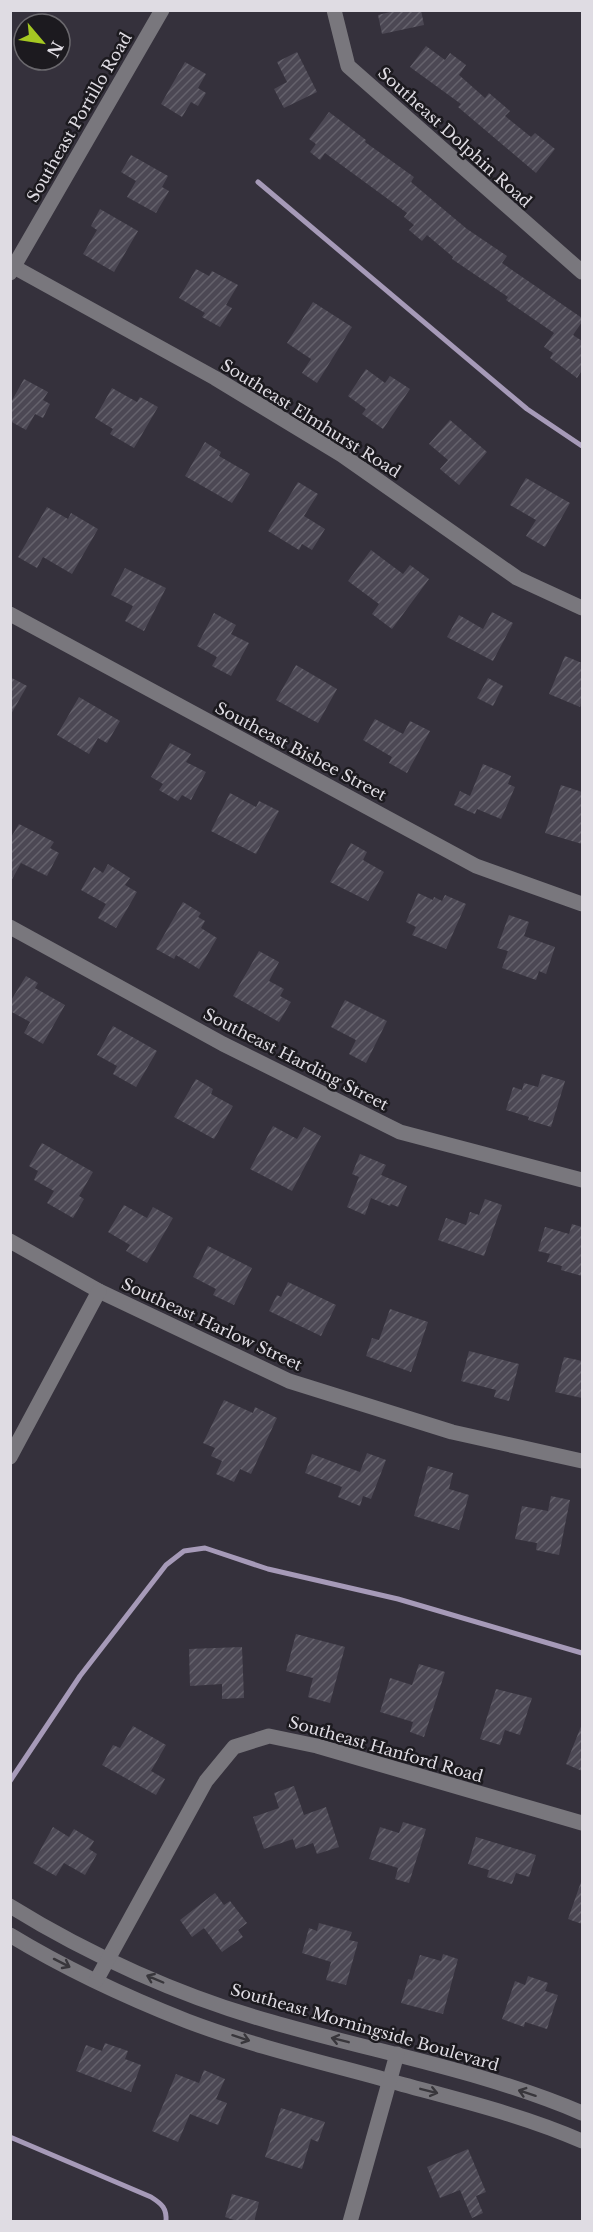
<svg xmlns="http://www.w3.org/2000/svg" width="593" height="2232" font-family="'Libre Baskerville',serif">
<defs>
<pattern id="building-hatch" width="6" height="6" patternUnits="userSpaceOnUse" patternTransform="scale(1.5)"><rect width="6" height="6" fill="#4c4854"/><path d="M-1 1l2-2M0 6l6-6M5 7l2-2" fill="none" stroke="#65626c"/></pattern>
</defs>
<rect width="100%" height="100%" fill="#35313c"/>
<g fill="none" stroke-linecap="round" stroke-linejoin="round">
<g stroke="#a69ab8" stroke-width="5">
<polyline points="258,182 527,409 582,446"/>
<polyline points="10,1781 80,1676 166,1565 184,1551 205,1548 268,1569 398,1599 582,1653"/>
<path d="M10,2137L151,2197C162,2204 167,2208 166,2222"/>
</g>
</g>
<g fill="url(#building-hatch)">
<polygon points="398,10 421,10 424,25 382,34 378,15"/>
<polygon points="426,46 445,60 450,53 466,65 459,75 485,98 489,93 510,111 505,116 531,137 535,133 555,149 536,173 458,107 461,104 410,67"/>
<polygon points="297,52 317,92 284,108 274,89 287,82 277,62"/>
<polygon points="185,62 206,74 198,88 206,93 198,106 191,102 182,117 161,104"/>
<polygon points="329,112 366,140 365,142 414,177 411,182 467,229 507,256 502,263 582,318 582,322 573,335 582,341 582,370 577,378 550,358 553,353 544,347 554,333 506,300 508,297 452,259 453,257 427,235 422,241 409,230 414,225 404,217 407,213 325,153 320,160 310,152 316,144 309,139"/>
<polygon points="131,155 168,176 162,187 169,191 156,213 127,197 136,181 121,172"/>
<polygon points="100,209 138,231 114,272 83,254 97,230 91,226"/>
<polygon points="196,269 209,276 212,271 238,285 226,305 232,308 220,327 202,317 205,313 179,298"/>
<polygon points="313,302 352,327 317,383 302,373 311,359 287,343"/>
<polygon points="366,369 385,383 390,376 410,389 383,429 362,414 366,409 348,396"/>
<polygon points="24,379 48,392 43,400 50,404 43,418 35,414 26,430 10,421 10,404"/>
<polygon points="112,388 137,402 140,397 158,407 134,448 110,434 113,429 95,418"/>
<polygon points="450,420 487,452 459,485 440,469 448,460 429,444"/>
<polygon points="205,442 221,452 219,456 250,474 232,503 185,476"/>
<polygon points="526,478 570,503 545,547 526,536 536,520 510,505"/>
<polygon points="298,482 318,494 304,516 325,529 312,550 302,544 299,550 268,531"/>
<polygon points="47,507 68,519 71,513 98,529 72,574 43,557 37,568 18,557"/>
<polygon points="371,550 403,574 410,565 429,579 392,629 372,614 379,604 348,581"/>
<polygon points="125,568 166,588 144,631 125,621 133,606 111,595"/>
<polygon points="492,612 513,623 493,661 447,637 459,615 483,629"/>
<polygon points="214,613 236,625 231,634 249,643 231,676 212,666 217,657 197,646"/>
<polygon points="565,656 582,663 582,700 580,707 549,694"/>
<polygon points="296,665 337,689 318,723 276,700"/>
<polygon points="10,677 27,686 10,716"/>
<polygon points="488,678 503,686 493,706 477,698"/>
<polygon points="79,697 120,721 107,743 98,738 89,754 57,735"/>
<polygon points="375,719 403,734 410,721 430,731 407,773 389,763 392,757 363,740"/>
<polygon points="170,743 191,754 186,762 206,772 191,800 182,795 178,801 159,790 163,784 151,777"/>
<polygon points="483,764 511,776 508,784 515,787 501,819 477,809 475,814 454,805 460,791 470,796"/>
<polygon points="561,785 582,792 582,844 545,833"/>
<polygon points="230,793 256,807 259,801 279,811 256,854 211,831"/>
<polygon points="19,824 54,842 50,848 59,853 47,876 21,863 10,883 10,839"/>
<polygon points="351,843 367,852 363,860 384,872 368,901 330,882"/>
<polygon points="108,864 130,878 125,885 137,892 116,928 98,918 106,904 81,890 94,867 103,873"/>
<polygon points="418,893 433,900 434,897 442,901 445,895 466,904 446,949 412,935 416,927 406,922"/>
<polygon points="183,902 201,913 198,917 205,921 201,928 217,938 199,969 176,955 174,959 156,949"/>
<polygon points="509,915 529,922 524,936 555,947 546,974 539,971 536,980 502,968 508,951 497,948"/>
<polygon points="259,951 279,962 269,981 284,989 280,996 291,1002 279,1022 233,996"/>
<polygon points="26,976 38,983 35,988 65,1005 43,1044 24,1033 30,1022 10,1011 10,1002"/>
<polygon points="345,1000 387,1021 366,1063 349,1054 356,1040 331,1027"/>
<polygon points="113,1026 157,1051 136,1087 113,1074 117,1066 97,1055"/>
<polygon points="542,1074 565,1081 551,1127 528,1120 529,1117 506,1110 513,1087 522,1090 524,1083 538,1087"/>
<polygon points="196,1079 213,1089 211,1094 233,1106 214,1139 174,1117"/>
<polygon points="273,1126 297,1139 304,1127 321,1136 292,1191 250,1169"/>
<polygon points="42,1143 93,1172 79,1196 84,1199 73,1218 47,1203 54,1191 34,1180 38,1171 29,1166"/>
<polygon points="360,1154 386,1165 381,1175 407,1186 398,1207 391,1204 390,1206 371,1198 365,1215 347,1207 359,1177 352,1174"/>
<polygon points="485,1199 502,1205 484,1256 438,1240 446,1218 466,1225 470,1212 479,1215"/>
<polygon points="124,1205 147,1218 153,1207 173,1218 147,1263 126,1251 130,1245 108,1232"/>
<polygon points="572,1224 582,1227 582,1276 561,1270 562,1266 547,1262 550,1254 538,1251 545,1227 569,1234"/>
<polygon points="208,1246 252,1268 234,1305 213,1295 216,1289 193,1277"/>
<polygon points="288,1282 336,1305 321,1336 269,1311 277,1295 281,1297"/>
<polygon points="390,1309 428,1322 411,1372 366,1356 372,1338 379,1340"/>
<polygon points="469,1351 519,1364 509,1401 494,1397 496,1390 461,1381"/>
<polygon points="564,1357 582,1361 582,1398 555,1392"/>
<polygon points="224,1400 253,1413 255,1407 277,1418 251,1474 240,1469 234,1482 216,1474 222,1461 211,1456 215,1448 203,1443"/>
<polygon points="367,1453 386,1460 371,1499 363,1496 360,1506 338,1497 342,1487 305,1473 312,1454 360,1472"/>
<polygon points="428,1466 453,1473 449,1489 469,1495 459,1530 414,1516"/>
<polygon points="551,1496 570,1500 559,1555 536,1550 537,1543 515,1539 522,1506 548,1511"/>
<polygon points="296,1634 345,1647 330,1703 308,1697 313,1678 286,1671"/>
<polygon points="242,1647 244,1698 222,1699 222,1684 190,1686 189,1649"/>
<polygon points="419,1664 445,1672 424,1737 410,1732 413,1722 380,1712 390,1678 412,1685"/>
<polygon points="496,1689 532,1698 520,1735 505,1730 500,1745 480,1739"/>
<polygon points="582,1724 582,1771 566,1764"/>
<polygon points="133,1726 166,1745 151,1771 165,1779 156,1795 102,1765 113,1745 120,1748"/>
<polygon points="294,1786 304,1815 326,1807 339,1847 317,1854 313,1843 296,1849 293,1839 264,1849 253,1817 279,1808 274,1793"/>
<polygon points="403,1822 426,1829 409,1883 395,1879 398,1868 369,1859 380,1827 399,1833"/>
<polygon points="53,1827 69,1837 74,1829 94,1841 89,1849 97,1854 85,1875 64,1863 56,1876 33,1863"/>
<polygon points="476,1837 536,1855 529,1877 516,1873 512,1884 487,1877 489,1870 468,1864"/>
<polygon points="581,1882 582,1883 582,1924 568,1919"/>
<polygon points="215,1893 224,1905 230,1901 247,1923 238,1930 243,1937 222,1952 204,1928 192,1937 180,1920"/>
<polygon points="319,1923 352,1932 349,1940 358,1942 346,1985 326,1980 331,1962 302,1953 309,1928 317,1931"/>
<polygon points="443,1954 458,1959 443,2014 401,2003 408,1979 412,1980 420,1955 441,1961"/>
<polygon points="528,1976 548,1983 545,1991 558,1995 547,2029 525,2022 524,2027 502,2019 515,1981 525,1985"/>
<polygon points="105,2043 128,2051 125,2059 141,2065 131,2092 76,2071 86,2045 102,2051"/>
<polygon points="204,2070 225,2079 216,2099 227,2103 218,2125 190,2114 178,2142 152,2131 176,2074 199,2083"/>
<polygon points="281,2108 325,2122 318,2142 311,2139 302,2169 265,2157"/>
<polygon points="468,2149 486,2192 476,2196 483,2213 472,2218 460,2190 440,2198 427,2167"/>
<polygon points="232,2194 259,2202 254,2222 240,2222 225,2217"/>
</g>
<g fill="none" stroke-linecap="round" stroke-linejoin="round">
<g stroke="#79777d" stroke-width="15">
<polyline points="334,10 348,66 582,272"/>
<polyline points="14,267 215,378 342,455 517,578 582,608"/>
<polyline points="10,273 162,10"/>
<polyline points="10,614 476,866 582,904"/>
<polyline points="10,927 223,1044 400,1132 582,1180"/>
<polyline points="10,1241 99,1291 289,1381 452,1432 582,1461"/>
<polyline points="10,1457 99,1291"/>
<path d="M10,1906C89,1955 182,1997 272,2022C375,2052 484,2071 582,2113"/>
<path d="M10,1935C66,1969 126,1997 187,2021C250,2045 317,2061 383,2079C450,2098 518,2113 582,2141"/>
<polyline points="96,1981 206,1781 234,1747 269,1736 317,1746 582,1823"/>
<polyline points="350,2222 397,2054"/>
</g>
</g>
<defs><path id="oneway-shaft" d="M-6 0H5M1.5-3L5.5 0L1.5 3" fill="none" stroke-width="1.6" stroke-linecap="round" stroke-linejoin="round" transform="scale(1.5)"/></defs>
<g stroke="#38363b">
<use href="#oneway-shaft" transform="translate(62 1963) rotate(27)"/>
<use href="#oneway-shaft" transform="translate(155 1979) rotate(-157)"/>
<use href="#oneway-shaft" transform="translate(241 2038) rotate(18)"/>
<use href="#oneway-shaft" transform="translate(340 2040) rotate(-166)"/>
<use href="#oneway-shaft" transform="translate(429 2091) rotate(14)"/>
<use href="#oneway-shaft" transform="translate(527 2093) rotate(-162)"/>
</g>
<g text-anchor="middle" stroke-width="5" stroke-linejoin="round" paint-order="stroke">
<g font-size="16" fill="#dfdce3" stroke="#1c1a1f">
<text transform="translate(79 117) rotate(-60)" y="6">Southeast Portillo Road</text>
<text transform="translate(455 137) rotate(42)" y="6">Southeast Dolphin Road</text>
<text transform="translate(311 418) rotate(32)" y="6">Southeast Elmhurst Road</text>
<text transform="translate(301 751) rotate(28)" y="6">Southeast Bisbee Street</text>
<text transform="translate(296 1059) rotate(27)" y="6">Southeast Harding Street</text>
<text transform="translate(212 1324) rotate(25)" y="6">Southeast Harlow Street</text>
<text transform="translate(386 1749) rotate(16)" y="6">Southeast Hanford Road</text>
<text transform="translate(365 2027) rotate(16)" y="6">Southeast Morningside Boulevard</text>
</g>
</g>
<rect width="593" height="2232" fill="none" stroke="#dfdce3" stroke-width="24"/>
<g transform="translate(42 42) rotate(119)"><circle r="28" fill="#1c1a1f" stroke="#6a686d" stroke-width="1.5"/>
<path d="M0-4.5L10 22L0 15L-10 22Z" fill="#a5c822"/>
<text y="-9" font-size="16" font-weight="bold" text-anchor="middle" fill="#dfdce3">N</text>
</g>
</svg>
